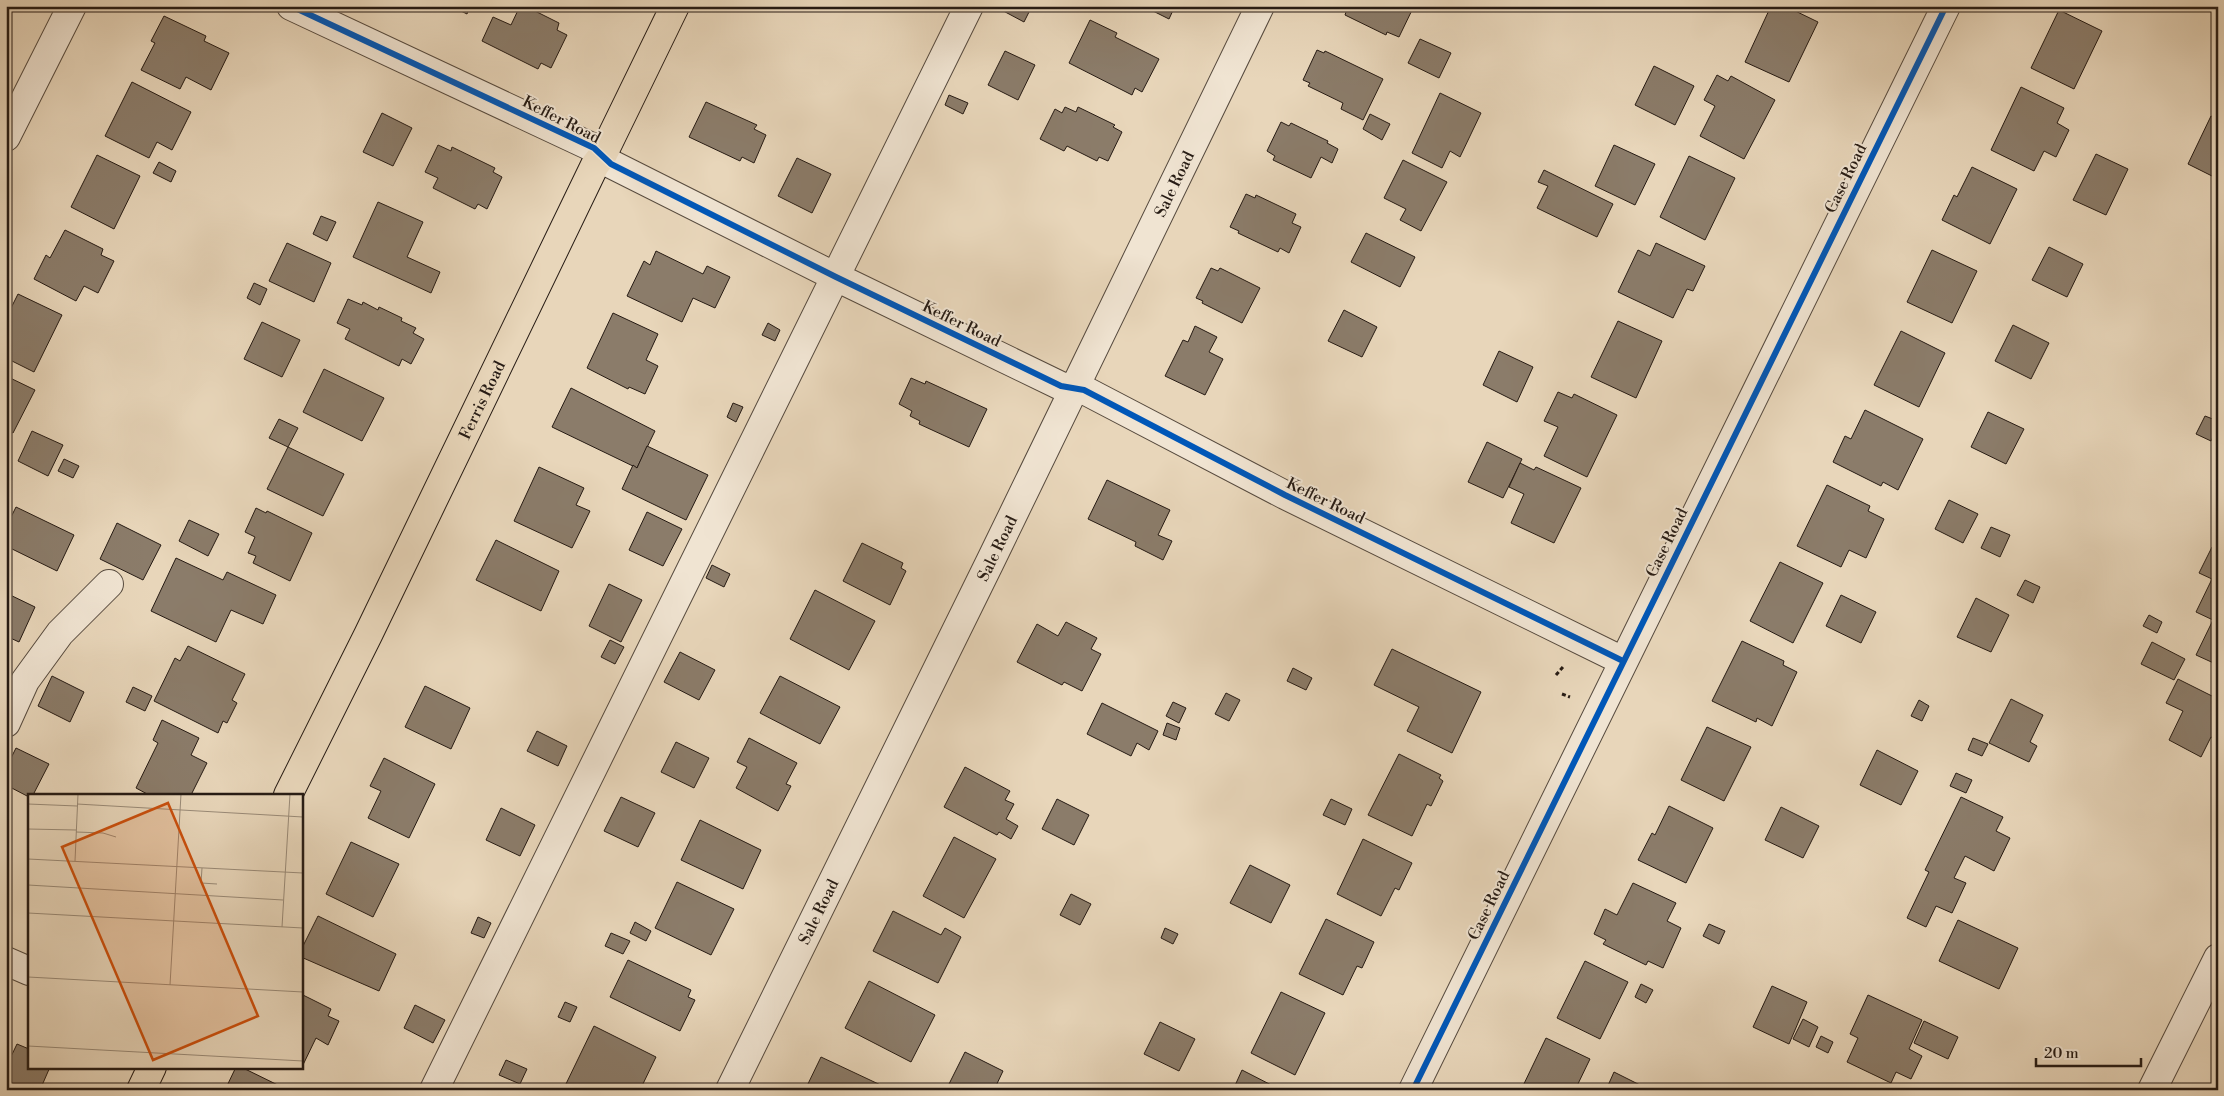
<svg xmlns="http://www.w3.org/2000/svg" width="2224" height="1096" font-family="'Libre Bodoni',serif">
<rect width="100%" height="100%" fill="#e8d6ba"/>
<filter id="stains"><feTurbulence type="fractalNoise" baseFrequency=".004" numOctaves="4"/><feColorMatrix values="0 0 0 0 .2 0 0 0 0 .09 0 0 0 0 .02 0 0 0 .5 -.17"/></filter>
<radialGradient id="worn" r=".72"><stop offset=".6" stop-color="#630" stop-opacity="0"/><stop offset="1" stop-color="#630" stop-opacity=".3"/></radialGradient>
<g fill="#8b7c6a" stroke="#261b14">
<polygon points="451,6 470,6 467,14"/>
<polygon points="520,6 525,6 559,23 557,30 567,35 551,68 541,63 538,69 482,41 493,17 511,25"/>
<polygon points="994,6 1032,6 1024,22"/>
<polygon points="1143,6 1175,6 1169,19"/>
<polygon points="1337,6 1414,6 1399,37 1387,32 1386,35 1345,15 1346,12"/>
<polygon points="1771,6 1785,6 1818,22 1789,82 1745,62"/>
<polygon points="2059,10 2102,31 2074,89 2031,68"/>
<polygon points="164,16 206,36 204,41 229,53 211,90 186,77 180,89 141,70 155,43 151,41"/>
<polygon points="1090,20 1117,33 1115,37 1159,59 1142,92 1135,88 1132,95 1069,63"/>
<polygon points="1420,39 1451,53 1439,78 1408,63"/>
<polygon points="1317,50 1324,53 1325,51 1383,79 1363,120 1341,109 1343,103 1308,86 1310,83 1303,80"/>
<polygon points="1005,51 1035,65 1018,100 988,85"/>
<polygon points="1654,66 1694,86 1675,125 1635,105"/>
<polygon points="1717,75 1728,81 1731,76 1775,100 1744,159 1700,136 1715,106 1704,100"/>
<polygon points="132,82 191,112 172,150 157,142 149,158 105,136"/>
<polygon points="2021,87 2064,108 2057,123 2069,130 2056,157 2044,151 2034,171 1991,150"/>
<polygon points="1440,93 1481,113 1460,157 1450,151 1442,168 1412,153"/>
<polygon points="949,95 968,103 963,114 945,105"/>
<polygon points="706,102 757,125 754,129 766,135 754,163 742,157 740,161 689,137"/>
<polygon points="1065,107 1076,112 1078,107 1115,125 1113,127 1122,132 1108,161 1099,157 1097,161 1067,146 1064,151 1040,139 1055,109 1062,113"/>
<polygon points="382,113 412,128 393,166 363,152"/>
<polygon points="1370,114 1390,124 1382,140 1363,129"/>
<polygon points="2211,116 2218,119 2218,179 2188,164"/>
<polygon points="1281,122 1289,126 1291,123 1328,141 1327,143 1338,149 1332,163 1321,157 1311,178 1273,160 1275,156 1267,151"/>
<polygon points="438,145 451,151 452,147 495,168 493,172 502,177 487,209 478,204 475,209 433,188 438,178 425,172"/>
<polygon points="1614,145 1655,164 1635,205 1595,186"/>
<polygon points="2096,154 2128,169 2106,215 2073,200"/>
<polygon points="97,155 140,176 114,229 71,207"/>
<polygon points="1689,156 1735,178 1705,240 1660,217"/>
<polygon points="797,158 831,174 812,213 778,196"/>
<polygon points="1403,160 1447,182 1421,231 1400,220 1406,209 1384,198"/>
<polygon points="159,162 176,171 171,182 153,173"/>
<polygon points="1972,167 2017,189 1990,244 1942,220 1954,195 1957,197"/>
<polygon points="1544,170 1613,204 1597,237 1537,208 1548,186 1538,182"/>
<polygon points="1246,194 1255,198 1256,195 1296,214 1292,223 1301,227 1289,253 1280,248 1278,252 1238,233 1239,231 1230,227"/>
<polygon points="378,202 423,222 407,257 440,272 431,293 353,257"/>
<polygon points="321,216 336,222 327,241 313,234"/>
<polygon points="65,230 103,249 101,255 114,261 98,293 84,286 76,301 34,279 46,255 50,258"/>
<polygon points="1366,233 1415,257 1400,287 1351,262"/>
<polygon points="287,243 331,263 314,302 269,281"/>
<polygon points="1656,243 1705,266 1693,291 1687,289 1673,318 1618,292 1638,250 1650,256"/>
<polygon points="2049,247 2083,264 2067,297 2032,280"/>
<polygon points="1932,250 1977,271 1952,323 1907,302"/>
<polygon points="656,251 703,274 707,266 730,277 715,308 693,298 682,322 627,296 644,261 650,265"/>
<polygon points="1211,268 1218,271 1220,268 1260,288 1242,323 1202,303 1203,301 1196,298"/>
<polygon points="254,283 267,289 260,305 247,298"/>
<polygon points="18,294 62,315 34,372 6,358 6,318"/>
<polygon points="348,299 362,305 363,302 378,310 379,307 402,318 401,321 416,328 413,333 424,339 411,364 402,359 399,366 345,339 350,329 337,323"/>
<polygon points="1344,310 1377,327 1362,357 1328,341"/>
<polygon points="613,313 658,334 646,360 658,366 645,394 629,387 628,389 587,368"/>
<polygon points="1618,321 1662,341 1636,398 1591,377"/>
<polygon points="262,322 300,340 282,377 244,359"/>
<polygon points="768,323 780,330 775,341 762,335"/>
<polygon points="2013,325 2049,343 2031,379 1995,361"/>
<polygon points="1195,326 1217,337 1209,352 1223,359 1205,395 1165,376 1183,340 1188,342"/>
<polygon points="1901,331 1945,353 1919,407 1874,385"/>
<polygon points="1499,351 1533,367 1517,402 1483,385"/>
<polygon points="324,369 384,398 362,441 303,412"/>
<polygon points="6,376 35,390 13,433 6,430"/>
<polygon points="911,378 925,384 926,381 987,409 969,447 919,424 920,421 910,416 912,411 899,404"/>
<polygon points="571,388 655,431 637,468 552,427"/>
<polygon points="1558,392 1572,398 1574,394 1617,415 1587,477 1544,456 1558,427 1544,421"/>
<polygon points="733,403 743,407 736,422 727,417"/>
<polygon points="1865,410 1923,439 1898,490 1883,482 1881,486 1833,462 1845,436 1851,439"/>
<polygon points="1988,412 2024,429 2006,464 1971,447"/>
<polygon points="2205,416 2218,421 2218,427 2211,441 2196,434"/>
<polygon points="279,419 298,428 288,447 269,438"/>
<polygon points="32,431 63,445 48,476 18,461"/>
<polygon points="1487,442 1522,459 1503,498 1468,482"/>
<polygon points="647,446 708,475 686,520 622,489 633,465 637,468"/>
<polygon points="288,447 344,474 323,516 267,489"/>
<polygon points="64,459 79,466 73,478 58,471"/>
<polygon points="1520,463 1534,470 1536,467 1581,488 1554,543 1511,523 1524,494 1509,487"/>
<polygon points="539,467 584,488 576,505 590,511 572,548 514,521"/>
<polygon points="1107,480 1170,510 1158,535 1172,541 1163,560 1135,546 1136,542 1088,519"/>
<polygon points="1827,485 1870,506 1868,511 1884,519 1866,558 1849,550 1841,567 1797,546"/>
<polygon points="1949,500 1978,514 1963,543 1935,529"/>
<polygon points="16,507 74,535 57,571 6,546 6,527"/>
<polygon points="256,508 266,513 267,511 312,533 290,581 253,563 256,556 248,553 255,537 245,532"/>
<polygon points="647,512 682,529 663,566 629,550"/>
<polygon points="189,520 219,534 208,556 179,541"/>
<polygon points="117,523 161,545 143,580 100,559"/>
<polygon points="1991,527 2010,535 2000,557 1981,548"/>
<polygon points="496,540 559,571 541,611 476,580"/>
<polygon points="862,543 903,563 901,568 906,571 890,605 843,581"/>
<polygon points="2212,547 2218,550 2218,665 2196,655 2213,620 2196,612 2212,579 2199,573"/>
<polygon points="176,558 223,580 227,572 276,595 263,624 231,610 216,642 151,611"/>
<polygon points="1780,562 1823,583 1793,643 1750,621"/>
<polygon points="712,565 730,574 724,587 706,578"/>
<polygon points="2025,580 2040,587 2033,603 2017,595"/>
<polygon points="609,584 642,600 621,642 589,626"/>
<polygon points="815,590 875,621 849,670 790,639"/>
<polygon points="6,593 35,607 19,642 6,636"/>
<polygon points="1841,595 1876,612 1861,643 1826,626"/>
<polygon points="1976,598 2009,615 1991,652 1957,637"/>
<polygon points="2149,615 2162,622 2157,633 2143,626"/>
<polygon points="1066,622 1097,638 1091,649 1101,654 1082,691 1064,682 1062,685 1017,662 1037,624 1058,636"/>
<polygon points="610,640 624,647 615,664 601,657"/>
<polygon points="1742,641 1784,661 1783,665 1797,672 1772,726 1757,718 1756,722 1712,701"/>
<polygon points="2152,642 2185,659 2174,680 2141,664"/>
<polygon points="188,646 245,674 232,700 237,703 227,723 223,721 218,733 154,701 175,658 180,661"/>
<polygon points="1392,649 1481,692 1452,753 1407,731 1419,707 1374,685"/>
<polygon points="680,652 715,670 699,700 664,682"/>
<polygon points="1293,668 1312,678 1306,690 1287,681"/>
<polygon points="52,676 84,692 70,722 38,706"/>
<polygon points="780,676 840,707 820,744 760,713"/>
<polygon points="2178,679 2218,699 2218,740 2211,737 2201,757 2169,740 2183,711 2166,703"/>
<polygon points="425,686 470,708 451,749 405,727"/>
<polygon points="133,687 152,696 145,711 126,702"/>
<polygon points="1226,693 1240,700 1229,721 1215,714"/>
<polygon points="2011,699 2043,715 2030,742 2037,746 2029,762 1989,743"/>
<polygon points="1919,700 1929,706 1922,721 1911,716"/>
<polygon points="1173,702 1186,708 1179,723 1166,716"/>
<polygon points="1102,703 1158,731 1149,750 1137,743 1131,756 1087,734"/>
<polygon points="162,720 199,738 191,755 207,763 191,795 149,795 136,788 158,743 153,740"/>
<polygon points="1167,723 1180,728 1176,740 1163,735"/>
<polygon points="1707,727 1751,747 1724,801 1681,780"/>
<polygon points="537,731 567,746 558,766 527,751"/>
<polygon points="749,738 797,763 786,784 791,786 778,811 736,788 747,767 737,762"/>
<polygon points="1973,738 1988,744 1982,756 1968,750"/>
<polygon points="676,742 709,758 694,788 661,772"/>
<polygon points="16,748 49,764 33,795 29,795 29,797 6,785 6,768"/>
<polygon points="1877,750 1918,771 1901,805 1860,785"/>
<polygon points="1399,754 1441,775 1439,778 1443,781 1431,806 1427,804 1412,836 1368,815"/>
<polygon points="384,758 435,784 409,838 368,818 381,791 370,786"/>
<polygon points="965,767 1010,791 1005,800 1014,804 1006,819 1018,826 1011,839 999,832 997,835 944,807"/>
<polygon points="1956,773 1972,780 1966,793 1950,786"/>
<polygon points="621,797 655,813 638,847 604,831"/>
<polygon points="1961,797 2003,817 1996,831 2010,838 1994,871 1965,856 1954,878 1966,883 1952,913 1936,906 1926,927 1907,918 1929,872 1925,870"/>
<polygon points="1057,799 1089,815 1074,845 1042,829"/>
<polygon points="1331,799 1352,809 1345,825 1323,815"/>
<polygon points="1669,806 1713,828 1686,883 1638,860 1652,833 1655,835"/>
<polygon points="1781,807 1819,826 1803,858 1765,840"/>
<polygon points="501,808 535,825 520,856 486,840"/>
<polygon points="700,820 761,850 743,889 681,860"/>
<polygon points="954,837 996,859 964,918 923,896"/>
<polygon points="1363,839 1412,863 1399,890 1395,888 1381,916 1337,894"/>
<polygon points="351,842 399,864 373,917 326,894"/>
<polygon points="1250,865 1290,885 1271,923 1230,903"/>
<polygon points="677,882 734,909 711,955 655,928"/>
<polygon points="1633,883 1676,903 1667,921 1681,928 1663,968 1648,961 1646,965 1603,944 1606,940 1594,934 1605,909 1617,915"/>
<polygon points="1071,894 1091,904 1080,925 1060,915"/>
<polygon points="893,911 941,935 945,928 961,937 938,983 873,951"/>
<polygon points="318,916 396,954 379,991 301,957 301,950"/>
<polygon points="478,917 491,923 484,938 471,933"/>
<polygon points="1326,919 1374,942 1362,968 1357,966 1343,995 1299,974"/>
<polygon points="1958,920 2018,948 1999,989 1939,961"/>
<polygon points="635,922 651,931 646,941 630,933"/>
<polygon points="1709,924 1725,931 1719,944 1703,936"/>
<polygon points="1165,928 1178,934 1173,944 1161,938"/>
<polygon points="611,933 630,941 623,954 605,946"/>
<polygon points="628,960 691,990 688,997 695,1000 680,1031 610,997"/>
<polygon points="1585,961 1628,982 1600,1039 1557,1018"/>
<polygon points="869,981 935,1015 911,1062 845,1028"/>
<polygon points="1641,984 1653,990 1646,1003 1635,997"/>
<polygon points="1772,986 1807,1002 1789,1044 1753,1027"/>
<polygon points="1281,992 1325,1013 1295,1075 1251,1053"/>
<polygon points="301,994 331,1009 328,1016 339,1021 328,1045 316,1038 301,1069 296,1067 301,1067"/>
<polygon points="1868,995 1922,1020 1909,1049 1922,1056 1911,1079 1896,1072 1891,1083 1847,1062 1858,1038 1850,1034"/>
<polygon points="565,1002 577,1007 570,1022 558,1017"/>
<polygon points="415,1005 445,1020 433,1043 404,1028"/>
<polygon points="1803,1019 1818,1027 1809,1047 1793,1039"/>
<polygon points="1924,1021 1958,1037 1948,1059 1914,1043"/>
<polygon points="1160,1022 1195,1039 1179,1071 1144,1054"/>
<polygon points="594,1026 656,1057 640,1090 568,1090 564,1088"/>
<polygon points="1821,1036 1833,1042 1828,1053 1816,1047"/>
<polygon points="1546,1038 1590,1059 1575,1090 1521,1090"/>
<polygon points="17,1044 29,1049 29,1067 50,1067 40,1090 6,1090 6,1067"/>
<polygon points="965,1052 1003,1071 994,1090 946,1090"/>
<polygon points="821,1057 887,1088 886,1090 805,1090"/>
<polygon points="506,1060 527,1069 520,1084 499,1075"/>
<polygon points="236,1067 241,1067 288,1090 225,1090"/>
<polygon points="1242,1070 1281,1090 1233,1090"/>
<polygon points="1614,1072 1650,1090 1606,1090"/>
</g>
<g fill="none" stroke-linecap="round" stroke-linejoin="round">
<defs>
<g id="minor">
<polyline points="291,6 594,148 611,164 836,277 1061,386 1084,390 1285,495 1623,661"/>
<polyline points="6,137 72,6"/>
<polyline points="6,723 25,681 60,633 109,584"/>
<polyline points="6,961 29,971"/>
<polyline points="434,1090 969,6"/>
<path id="s1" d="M730,1090L990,562L1260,6"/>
<polyline points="1413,1090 1946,6"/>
<polyline points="2152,1090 2218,958"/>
</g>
<g id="major">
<path id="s2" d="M288,795L368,635L595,165L602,156L675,6"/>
<polyline points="141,1090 152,1067"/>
</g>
</defs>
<use href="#minor" stroke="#564a3e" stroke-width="30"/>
<use href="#major" stroke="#261b14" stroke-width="30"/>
<g stroke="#261b14" stroke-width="3" stroke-dasharray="4 2.5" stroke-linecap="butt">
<polyline points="1556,675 1563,667"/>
<polyline points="1562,694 1570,697"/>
</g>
<use href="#minor" stroke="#f0e4d2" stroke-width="28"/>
<use href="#major" stroke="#e8d6ba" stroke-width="28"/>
<defs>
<g id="cycleway">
<polyline points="291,6 594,148 611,164 836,277 1061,386 1084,390 1285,495 1623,661"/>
<polyline points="1413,1090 1946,6"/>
</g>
</defs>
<use href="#cycleway" stroke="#f0e4d2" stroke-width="9"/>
<use href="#cycleway" stroke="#0057b8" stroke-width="6"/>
</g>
<g text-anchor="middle" stroke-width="4" stroke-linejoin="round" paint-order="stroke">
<g font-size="16" fill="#261b14" stroke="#f0e4d2">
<text transform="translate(562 119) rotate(27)" y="6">Keffer Road</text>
<text transform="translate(1845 178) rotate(-64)" y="6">Case Road</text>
<text dy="6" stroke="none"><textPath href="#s1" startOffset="1009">Sale Road</textPath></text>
<text transform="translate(962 323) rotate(26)" y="6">Keffer Road</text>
<text dy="6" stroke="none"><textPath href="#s2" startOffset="440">Ferris Road</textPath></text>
<text transform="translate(1326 500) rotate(26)" y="6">Keffer Road</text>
<text transform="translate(1666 542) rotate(-64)" y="6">Case Road</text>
<text dy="6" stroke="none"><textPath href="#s1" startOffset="604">Sale Road</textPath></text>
<text transform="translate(1488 905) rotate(-64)" y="6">Case Road</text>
<text dy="6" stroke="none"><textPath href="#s1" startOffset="199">Sale Road</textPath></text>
</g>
</g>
<g transform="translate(28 794)">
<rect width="275" height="275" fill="#e8d6ba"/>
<path fill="none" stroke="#9a8b78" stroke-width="1" d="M0,10L49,12M49,10L275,23M0,35L48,36M48,38L75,39L88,43M0,65L275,79M47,67L50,0M174,74L173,89L189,90M0,91L255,106M0,119L275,134M254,133L262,0M0,183L275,198M142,191L153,0M0,252L275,267"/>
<path fill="#cb500d" fill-opacity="0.15" stroke="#cb500d" stroke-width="2.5" d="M140,9L230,222L125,266L34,53Z"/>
<rect width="275" height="275" fill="none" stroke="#261b14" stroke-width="2.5"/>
</g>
<rect width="2224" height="1096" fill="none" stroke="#e8d6ba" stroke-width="25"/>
<rect x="8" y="8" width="2209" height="1081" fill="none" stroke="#261b14" stroke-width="2.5"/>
<rect x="12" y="12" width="2199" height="1071" fill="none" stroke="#261b14"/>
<path d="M2036 1058v8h105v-8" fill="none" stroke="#261b14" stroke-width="2.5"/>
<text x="2044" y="1058" font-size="15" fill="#261b14" stroke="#f0e4d2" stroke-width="4" paint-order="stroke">20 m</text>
<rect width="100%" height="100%" filter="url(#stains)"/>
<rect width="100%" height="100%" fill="url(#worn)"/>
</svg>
